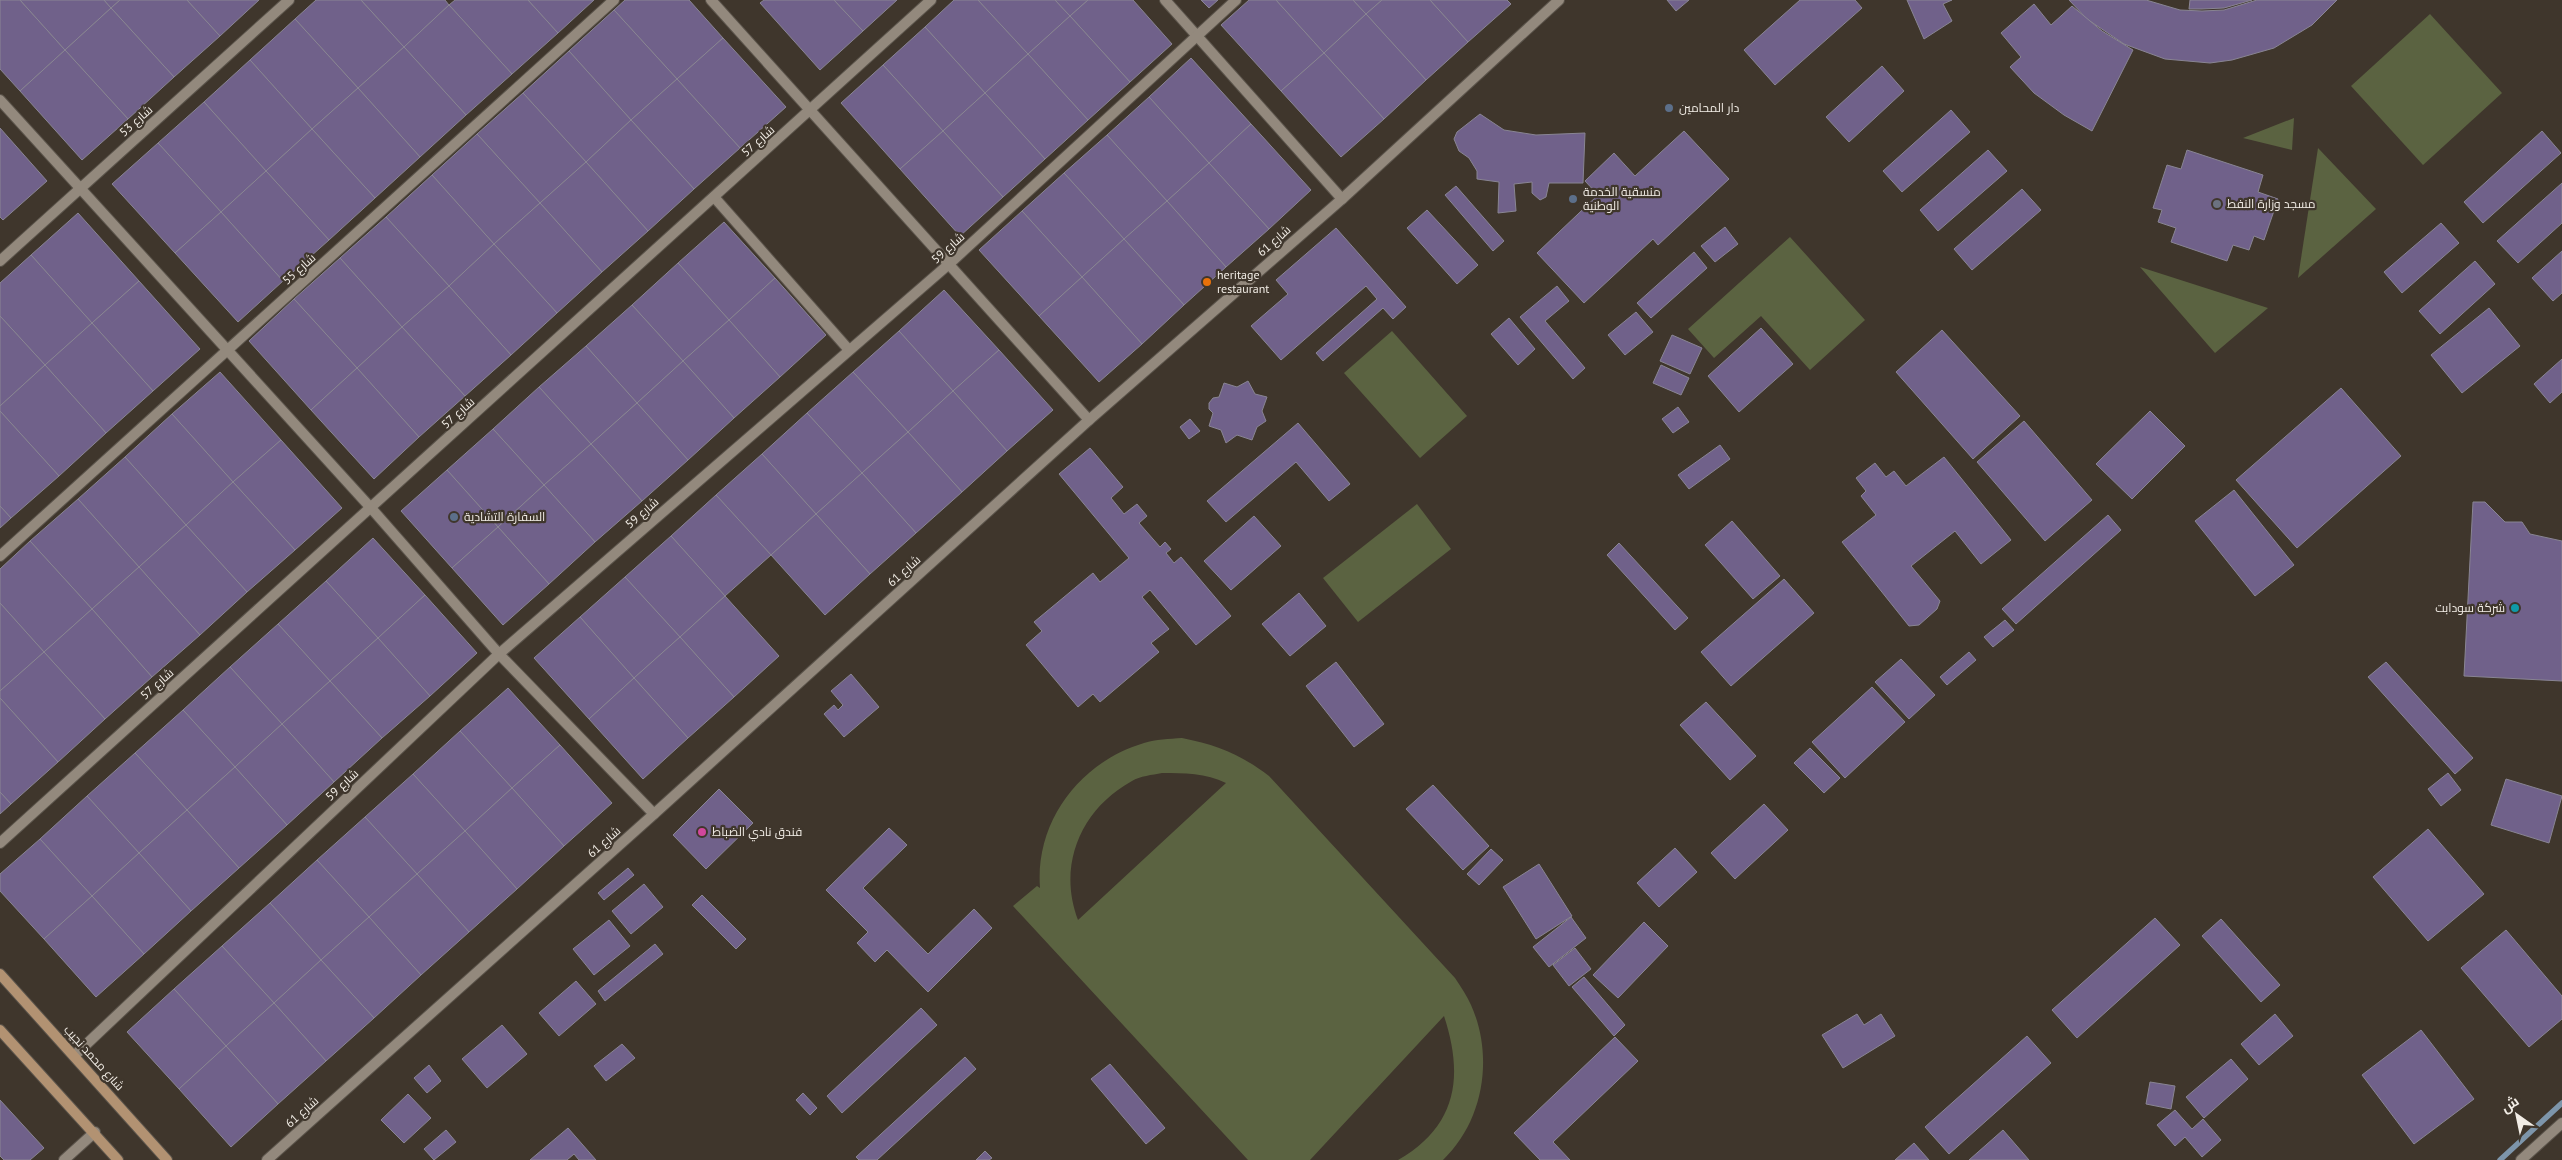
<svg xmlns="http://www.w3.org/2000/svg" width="2562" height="1160" font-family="'PT Sans',Cairo,sans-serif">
<rect width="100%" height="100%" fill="#3f362c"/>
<g fill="#5b6341" fill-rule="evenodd">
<polygon points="2430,14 2502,93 2423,165 2351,86"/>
<polygon points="2294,118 2292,150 2243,138"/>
<polygon points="2318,148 2376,209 2298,278"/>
<polygon points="1790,237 1865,320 1810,370 1761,316 1714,358 1688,329"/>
<polygon points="2140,267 2268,308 2215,353"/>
<polygon points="1392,331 1467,416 1420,458 1344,373"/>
<polygon points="1417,504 1451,549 1358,622 1323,578"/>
<path d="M1182,738C1217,745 1240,754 1269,776L1455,978C1461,987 1467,996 1471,1005C1494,1056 1484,1121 1443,1160H1398C1457,1126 1464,1077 1444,1016L1310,1160H1248L1013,906L1037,886L1040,888C1035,821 1080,762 1144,743C1156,739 1169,739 1182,738ZM1162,773C1184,773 1206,773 1226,783L1078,920C1057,865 1081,809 1132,781C1140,776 1152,775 1162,773Z"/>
</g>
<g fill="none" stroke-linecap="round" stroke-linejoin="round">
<polyline stroke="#7d95aa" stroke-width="5.5" points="2500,1160 2562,1103"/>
</g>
<g fill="#70618a" stroke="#898593">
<polygon points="0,0 20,0 65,50 20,91 0,69"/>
<polygon points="20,0 104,0 111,8 65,50"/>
<polygon points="104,0 120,0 111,8"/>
<polygon points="120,0 187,0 220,36 174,77 111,8"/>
<polygon points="187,0 259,0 220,36"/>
<polygon points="316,0 361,0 404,47 358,88 295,19"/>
<polygon points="361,0 445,0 449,5 404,47"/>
<polygon points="455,0 528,0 558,33 512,74 449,5"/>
<polygon points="528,0 594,0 558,33"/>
<polygon points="625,0 689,0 723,38 677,79 614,10"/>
<polygon points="764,0 834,0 863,31 820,70 760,3"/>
<polygon points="834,0 897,0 863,31"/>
<polygon points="954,0 978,0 1028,54 985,93 925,27"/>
<polygon points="978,0 1055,0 1070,16 1028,54"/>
<polygon points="1055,0 1088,0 1070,16"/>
<polygon points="1088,0 1133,0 1172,44 1130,82 1070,16"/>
<polygon points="1201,0 1218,0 1209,8"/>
<polygon points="1249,0 1276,0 1324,53 1281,91 1221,25"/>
<polygon points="1276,0 1353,0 1366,14 1324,53"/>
<polygon points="1353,0 1382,0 1366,14"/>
<polygon points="1382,0 1430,0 1468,42 1426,80 1366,14"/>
<polygon points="1430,0 1507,0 1511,4 1468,42"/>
<polygon points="1667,0 1689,0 1676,11"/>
<polygon points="1800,0 1855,0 1862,8 1775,85 1744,50"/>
<polygon points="1907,0 1952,0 1943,4 1952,21 1924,39"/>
<polygon points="2069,0 2146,0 2180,10 2202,11 2224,10 2257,0 2337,0 2312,25 2274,48 2232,60 2210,63 2165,59 2124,44 2087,19"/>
<polygon points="2190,0 2252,0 2224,8 2202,9 2189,9"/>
<polygon points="2034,4 2051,25 2072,6 2102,31 2133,50 2092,131 2064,115 2034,93 2010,67 2021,57 2001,33"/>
<polygon points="449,5 512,74 466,115 404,47"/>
<polygon points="111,8 174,77 128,119 65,50"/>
<polygon points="614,10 677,79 631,120 569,51"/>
<polygon points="1366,14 1426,80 1384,119 1324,53"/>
<polygon points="1070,16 1130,82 1088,120 1028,54"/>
<polygon points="295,19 358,88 312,129 250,60"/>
<polygon points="925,27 985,93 943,131 883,65"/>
<polygon points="723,38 786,107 740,148 677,79"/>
<polygon points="404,47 466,115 420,157 358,88"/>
<polygon points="65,50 128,119 82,160 20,91"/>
<polygon points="569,51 631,120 586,162 523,93"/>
<polygon points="1324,53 1384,119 1341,157 1281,91"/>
<polygon points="1028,54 1088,120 1045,159 985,93"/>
<polygon points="1191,58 1251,124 1209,163 1149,97"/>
<polygon points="250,60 312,129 266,171 204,102"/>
<polygon points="883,65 943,131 900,169 841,103"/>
<polygon points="1882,66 1904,91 1849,142 1826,117"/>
<polygon points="677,79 740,148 694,189 631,120"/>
<polygon points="358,88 420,157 375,198 312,129"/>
<polygon points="523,93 586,162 540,203 477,134"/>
<polygon points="985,93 1045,159 1003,197 943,131"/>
<polygon points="1149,97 1209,163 1167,201 1107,135"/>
<polygon points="204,102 266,171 221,212 158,143"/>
<polygon points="1951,110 1970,132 1902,192 1883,171"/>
<polygon points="1480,114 1504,130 1536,135 1585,133 1583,183 1549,183 1546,197 1540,200 1532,193 1532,182 1514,184 1516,211 1498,213 1499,182 1477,179 1477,171 1469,158 1459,151 1454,139 1457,132"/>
<polygon points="631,120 694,189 648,231 586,162"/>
<polygon points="1251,124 1311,190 1269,229 1209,163"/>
<polygon points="0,128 47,181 3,220 0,217"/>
<polygon points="312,129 375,198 329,240 266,171"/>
<polygon points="943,131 1003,197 960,236 900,169"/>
<polygon points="1684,131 1729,179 1658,245 1653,239 1584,303 1537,253 1598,195 1585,181 1614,153 1635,176"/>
<polygon points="2542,131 2561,153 2483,223 2464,202"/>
<polygon points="477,134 540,203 494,244 432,175"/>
<polygon points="1107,135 1167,201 1124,239 1064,173"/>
<polygon points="158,143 221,212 175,253 112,184"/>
<polygon points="1988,150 2007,171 1938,231 1920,210"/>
<polygon points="2187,150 2263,175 2258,192 2278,199 2264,240 2254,236 2249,250 2233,245 2227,261 2171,242 2176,228 2158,222 2162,210 2153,208 2167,165 2181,169"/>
<polygon points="586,162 648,231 602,272 540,203"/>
<polygon points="1209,163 1269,229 1226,267 1167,201"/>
<polygon points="266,171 329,240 283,281 221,212"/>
<polygon points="1064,173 1124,239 1082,277 1022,211"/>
<polygon points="432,175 494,244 449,286 386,217"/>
<polygon points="2562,183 2562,223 2518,263 2497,241"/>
<polygon points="1456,186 1504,241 1493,251 1445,195"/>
<polygon points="2022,189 2041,210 1972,270 1954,249"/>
<polygon points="1167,201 1226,267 1184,305 1124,239"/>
<polygon points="540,203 602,272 557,313 494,244"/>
<polygon points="1427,210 1478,265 1457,284 1407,228"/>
<polygon points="1022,211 1082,277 1039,316 979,250"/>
<polygon points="221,212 283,281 238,322 175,253"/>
<polygon points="78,213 139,281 92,323 31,255"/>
<polygon points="386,217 449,286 402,327 340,258"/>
<polygon points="724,222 775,278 729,320 678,263"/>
<polygon points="2441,223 2459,243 2402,293 2384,272"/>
<polygon points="1725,227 1738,244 1715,262 1701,246"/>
<polygon points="1336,228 1406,307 1393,319 1383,308 1323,361 1316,353 1377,299 1366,286 1281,360 1251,326 1288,294 1276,280"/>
<polygon points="1124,239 1184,305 1142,344 1082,277"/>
<polygon points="494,244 557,313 511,355 449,286"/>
<polygon points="2562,251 2562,293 2553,301 2532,278"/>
<polygon points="1694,252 1707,268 1651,318 1637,303"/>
<polygon points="31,255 92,323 45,365 0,316 0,283"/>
<polygon points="340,258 402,327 357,368 294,299"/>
<polygon points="2475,261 2495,284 2440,334 2419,311"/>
<polygon points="678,263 729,320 683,361 632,305"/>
<polygon points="1082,277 1142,344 1099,382 1039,316"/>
<polygon points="775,278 826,335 780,377 729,320"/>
<polygon points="139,281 200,349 153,391 92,323"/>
<polygon points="449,286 511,355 465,396 402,327"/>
<polygon points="1557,286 1569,301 1545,321 1585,368 1573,379 1520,317"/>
<polygon points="944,290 999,350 953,391 899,331"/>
<polygon points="294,299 357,368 311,410 249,341"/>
<polygon points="632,305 683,361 637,403 586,346"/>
<polygon points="2489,308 2520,346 2462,393 2431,355"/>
<polygon points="1636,312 1653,332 1625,355 1608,335"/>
<polygon points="0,316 45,365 0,406"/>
<polygon points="1509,318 1535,349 1518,365 1491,334"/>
<polygon points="729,320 780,377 734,418 683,361"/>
<polygon points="92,323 153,391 106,433 45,365"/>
<polygon points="402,327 465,396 419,437 357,368"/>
<polygon points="1761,328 1793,364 1739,412 1708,376"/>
<polygon points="1942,330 2020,416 1973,459 1896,372"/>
<polygon points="899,331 953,391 908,432 853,372"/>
<polygon points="1672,335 1702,348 1690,374 1660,361"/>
<polygon points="586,346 637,403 591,444 539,387"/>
<polygon points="999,350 1053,410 1007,451 953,391"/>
<polygon points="2562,359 2562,392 2550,403 2534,384"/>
<polygon points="683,361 734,418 688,460 637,403"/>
<polygon points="45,365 106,433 59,476 0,411 0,406"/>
<polygon points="1661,365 1689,378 1681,395 1653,383"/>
<polygon points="357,368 419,437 374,479 311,410"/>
<polygon points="220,372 281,440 233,482 172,414"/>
<polygon points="853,372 908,432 862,473 807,413"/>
<polygon points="1248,381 1255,394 1267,397 1262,411 1266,421 1257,427 1252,440 1237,435 1226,443 1221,430 1209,426 1213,413 1209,409 1209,403 1213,398 1219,397 1224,383 1237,387"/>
<polygon points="539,387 591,444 544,485 493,429"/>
<polygon points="2341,388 2401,456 2297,548 2236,480"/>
<polygon points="953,391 1007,451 962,492 908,432"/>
<polygon points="637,403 688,460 642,501 591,444"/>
<polygon points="1678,407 1689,422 1673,433 1662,419"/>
<polygon points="0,411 59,476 11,518 0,506"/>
<polygon points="2150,411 2185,446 2132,499 2096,464"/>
<polygon points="807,413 862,473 816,514 762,454"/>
<polygon points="172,414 233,482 186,525 125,457"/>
<polygon points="1190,419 1200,431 1189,439 1180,427"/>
<polygon points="2024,421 2092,500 2045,541 1977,462"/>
<polygon points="1298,423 1350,484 1329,501 1296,462 1226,522 1207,501"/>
<polygon points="493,429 544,485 498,527 447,470"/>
<polygon points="908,432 962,492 916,533 862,473"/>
<polygon points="281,440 342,508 295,550 233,482"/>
<polygon points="591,444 642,501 595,542 544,485"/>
<polygon points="1720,445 1730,459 1689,489 1678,475"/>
<polygon points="1090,448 1123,487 1111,498 1124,514 1137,504 1147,516 1139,523 1160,547 1165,542 1171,549 1166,553 1174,563 1181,557 1231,616 1196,645 1150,590 1142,597 1169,629 1151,643 1159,652 1100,702 1093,694 1078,707 1026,645 1042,631 1034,622 1093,573 1100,582 1129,558 1059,474"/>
<polygon points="762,454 816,514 771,555 716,495"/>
<polygon points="125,457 186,525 139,567 78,499"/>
<polygon points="1944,457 2011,540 1981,564 1955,531 1911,566 1940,601 1937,609 1919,625 1909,626 1842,542 1876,515 1861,496 1866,491 1856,478 1875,463 1886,477 1894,471 1906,486"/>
<polygon points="447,470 498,527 452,568 401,511"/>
<polygon points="862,473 916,533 870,574 816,514"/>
<polygon points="233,482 295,550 247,592 186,525"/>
<polygon points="544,485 595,542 549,584 498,527"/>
<polygon points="2234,490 2294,565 2255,596 2195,521"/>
<polygon points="716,495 771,555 725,596 671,536"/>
<polygon points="78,499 139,567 92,609 30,541"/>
<polygon points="2473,502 2485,502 2505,522 2522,522 2530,534 2562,541 2562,681 2464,676"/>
<polygon points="0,506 11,518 0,528"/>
<polygon points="816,514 870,574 825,615 771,555"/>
<polygon points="2108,515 2121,530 2016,624 2002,609"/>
<polygon points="1254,516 1281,546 1231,590 1204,561"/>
<polygon points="1732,521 1780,576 1753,599 1705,545"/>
<polygon points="186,525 247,592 200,635 139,567"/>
<polygon points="498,527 549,584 503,625 452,568"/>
<polygon points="671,536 725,596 680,637 625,577"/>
<polygon points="373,538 425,595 378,638 326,581"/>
<polygon points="30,541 92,609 44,652 0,603 0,569"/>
<polygon points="1619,543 1688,618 1675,630 1607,555"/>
<polygon points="139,567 200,635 152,677 92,609"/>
<polygon points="625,577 680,637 634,678 580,617"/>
<polygon points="1784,579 1814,613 1731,686 1701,652"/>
<polygon points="326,581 378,638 330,681 278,624"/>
<polygon points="1299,593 1326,626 1290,656 1262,624"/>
<polygon points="425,595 477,653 430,696 378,638"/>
<polygon points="725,596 779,656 734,697 680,637"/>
<polygon points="0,603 44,652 0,691"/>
<polygon points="92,609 152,677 105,719 44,652"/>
<polygon points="580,617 634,678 589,719 534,658"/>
<polygon points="2005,620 2014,630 1993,647 1984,637"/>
<polygon points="278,624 330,681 282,724 230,667"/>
<polygon points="680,637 734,697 688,738 634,678"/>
<polygon points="378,638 430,696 382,738 330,681"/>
<polygon points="44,652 105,719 58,762 0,698 0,691"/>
<polygon points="1969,652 1976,660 1947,685 1940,677"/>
<polygon points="1901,659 1935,695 1909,719 1875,682"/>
<polygon points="1336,662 1384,724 1354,747 1306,686"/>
<polygon points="2386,662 2473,758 2455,774 2368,677"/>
<polygon points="230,667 282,724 235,767 183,710"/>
<polygon points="851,674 879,707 844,737 824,714 834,705 838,710 843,705 831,691"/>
<polygon points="634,678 688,738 643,779 589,719"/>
<polygon points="330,681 382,738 334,782 282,724"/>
<polygon points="1872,687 1905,722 1845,778 1812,742"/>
<polygon points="508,688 560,745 512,788 460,731"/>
<polygon points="0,698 58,762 11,804 0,792"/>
<polygon points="1706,702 1756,756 1730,780 1680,725"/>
<polygon points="183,710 235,767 187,810 135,753"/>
<polygon points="282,724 334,782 287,825 235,767"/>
<polygon points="460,731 512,788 465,831 413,774"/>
<polygon points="560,745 612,803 564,846 512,788"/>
<polygon points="1810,748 1840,778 1824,793 1794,763"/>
<polygon points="135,753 187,810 139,853 87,796"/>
<polygon points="235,767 287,825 239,868 187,810"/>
<polygon points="2448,773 2461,790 2441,806 2428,789"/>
<polygon points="413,774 465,831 417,874 365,817"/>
<polygon points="2506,779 2562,796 2549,843 2491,825"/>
<polygon points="1433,785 1489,846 1463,870 1406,809"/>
<polygon points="512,788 564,846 517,889 465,831"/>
<polygon points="719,789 753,823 706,869 673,835"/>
<polygon points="0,792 11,804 0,814"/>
<polygon points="87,796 139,853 92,896 40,839"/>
<polygon points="1764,804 1788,830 1735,879 1711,853"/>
<polygon points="187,810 239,868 191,911 139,853"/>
<polygon points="365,817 417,874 369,917 317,860"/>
<polygon points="889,828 907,845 863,888 928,954 974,909 992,928 928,992 887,950 875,962 857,943 868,932 826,890"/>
<polygon points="2428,829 2484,894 2428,941 2373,877"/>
<polygon points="465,831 517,889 469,932 417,874"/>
<polygon points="40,839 92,896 44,939 0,891 0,874"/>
<polygon points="1675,848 1697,872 1659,907 1637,883"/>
<polygon points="1491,849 1503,860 1479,885 1467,874"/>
<polygon points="139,853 191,911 144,954 92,896"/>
<polygon points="317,860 369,917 321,960 270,903"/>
<polygon points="1539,864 1572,916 1536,939 1503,887"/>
<polygon points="628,868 634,875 604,900 598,893"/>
<polygon points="417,874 469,932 421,975 369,917"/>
<polygon points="644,884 663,907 631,934 612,911"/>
<polygon points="702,895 746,939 736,949 692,905"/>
<polygon points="92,896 144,954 96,997 44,939"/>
<polygon points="270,903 321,960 274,1003 222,946"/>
<polygon points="369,917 421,975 374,1018 321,960"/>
<polygon points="1571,917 1586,938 1549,967 1533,947"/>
<polygon points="2155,918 2180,945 2077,1038 2052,1010"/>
<polygon points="2221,919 2280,985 2261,1002 2202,936"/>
<polygon points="609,920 630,946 594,975 573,949"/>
<polygon points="1644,922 1668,946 1618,998 1593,975"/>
<polygon points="2506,930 2562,996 2562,1019 2529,1047 2461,968"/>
<polygon points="655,944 663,954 605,1001 598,991"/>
<polygon points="222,946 274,1003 226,1046 174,989"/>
<polygon points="1575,948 1591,969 1569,986 1553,965"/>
<polygon points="321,960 374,1018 326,1061 274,1003"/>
<polygon points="1584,977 1625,1025 1614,1036 1572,987"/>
<polygon points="576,981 596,1004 559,1036 539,1013"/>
<polygon points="174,989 226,1046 179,1089 127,1032"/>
<polygon points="274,1003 326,1061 278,1104 226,1046"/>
<polygon points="921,1008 937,1025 842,1113 827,1096"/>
<polygon points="1857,1014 1864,1025 1881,1014 1895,1036 1843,1068 1822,1035"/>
<polygon points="2275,1014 2293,1036 2259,1065 2241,1044"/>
<polygon points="502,1025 527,1054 487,1088 462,1059"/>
<polygon points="2421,1030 2474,1099 2414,1144 2362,1075"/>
<polygon points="2027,1036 2051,1063 1949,1154 1925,1127"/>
<polygon points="1615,1037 1638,1061 1553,1142 1570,1160 1540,1160 1514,1133"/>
<polygon points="622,1044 635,1058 606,1081 594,1066"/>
<polygon points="226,1046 278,1104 231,1147 179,1089"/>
<polygon points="965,1057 976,1069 877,1160 859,1160 856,1157"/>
<polygon points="2231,1059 2248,1079 2204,1118 2186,1097"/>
<polygon points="1110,1064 1165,1128 1146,1144 1091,1079"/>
<polygon points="429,1065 441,1081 427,1093 414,1078"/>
<polygon points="2150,1082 2175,1086 2171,1109 2146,1104"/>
<polygon points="803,1093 817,1108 810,1115 796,1100"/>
<polygon points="408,1094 431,1118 404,1143 381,1120"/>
<polygon points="0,1100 44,1148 30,1160 4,1160 0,1156"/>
<polygon points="2175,1110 2192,1129 2203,1119 2221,1140 2202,1157 2185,1137 2175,1146 2157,1125"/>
<polygon points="568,1128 596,1160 579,1160 574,1154 567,1160 530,1160"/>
<polygon points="446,1130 456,1142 434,1160 424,1149"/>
<polygon points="2003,1130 2029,1160 1969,1160"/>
<polygon points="1914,1143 1929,1160 1895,1160"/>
<polygon points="985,1151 992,1158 989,1160 976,1160"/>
</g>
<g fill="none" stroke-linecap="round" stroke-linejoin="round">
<defs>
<g id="minor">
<polyline points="711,0 1089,420"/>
<polyline points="1165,0 1342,199"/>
<polyline points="0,100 371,508 499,654 654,814"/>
<polyline points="714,197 849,350"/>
<polyline points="0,261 289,0"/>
<polyline points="0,556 614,0"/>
<polyline points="0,843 931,0"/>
<polyline points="75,1055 499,654 949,264 1236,0"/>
<polyline points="64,1160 95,1132"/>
</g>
<g id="tertiary">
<polyline points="267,1160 654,814 1089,420 1342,199 1559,0"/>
<polyline points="2521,1160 2562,1123"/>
</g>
<g id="secondary">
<polyline points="0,974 167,1160"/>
<polyline points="0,1030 118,1160"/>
</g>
</defs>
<use href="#minor" stroke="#5b544b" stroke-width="12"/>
<use href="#tertiary" stroke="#5b544b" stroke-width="12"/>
<use href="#secondary" stroke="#5b544b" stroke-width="12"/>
<use href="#minor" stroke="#93897d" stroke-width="10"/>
<use href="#tertiary" stroke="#93897d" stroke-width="10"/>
<use href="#secondary" stroke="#b29272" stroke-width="10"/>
</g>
<g fill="#5c6f8a" stroke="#3f362c" stroke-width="2">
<circle cx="1669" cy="108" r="5"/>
<circle cx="1573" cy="199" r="5"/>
<circle cx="454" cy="517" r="5"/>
</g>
<circle fill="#6b7280" stroke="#3f362c" stroke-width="2" cx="2217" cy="204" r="5"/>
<circle fill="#e8710a" stroke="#3f362c" stroke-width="2" cx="1207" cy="282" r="5"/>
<circle fill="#0f9aa8" stroke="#3f362c" stroke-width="2" cx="2515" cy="608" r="5"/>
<circle fill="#d1479c" stroke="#3f362c" stroke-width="2" cx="702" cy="832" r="5"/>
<g text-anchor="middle" stroke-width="4.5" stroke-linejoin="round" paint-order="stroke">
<g font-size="12" fill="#f2ede6" stroke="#3f362c" text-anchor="start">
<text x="1679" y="112">دار المحامين</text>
<text x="1583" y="196">منسقية الخدمة<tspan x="1583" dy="14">الوطنية</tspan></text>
<text x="2227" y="208">مسجد وزارة النفط</text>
<text x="1217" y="279">heritage<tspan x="1217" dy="14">restaurant</tspan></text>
<text x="464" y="521">السفارة التشادية</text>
<text x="2505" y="612" text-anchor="end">شركة سودابت</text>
<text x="712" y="836">فندق نادي الضباط</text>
</g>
<g font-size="12" fill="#f2ede6" stroke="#3f362c">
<text transform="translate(136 121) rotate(-42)" y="4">شارع 53</text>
<text transform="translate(758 141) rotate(-42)" y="4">شارع 57</text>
<text transform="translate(1274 241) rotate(-41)" y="4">شارع 61</text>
<text transform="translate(948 248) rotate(-42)" y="4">شارع 59</text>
<text transform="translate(299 269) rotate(-42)" y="4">شارع 55</text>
<text transform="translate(458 413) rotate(-42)" y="4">شارع 57</text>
<text transform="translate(642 513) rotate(-41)" y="4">شارع 59</text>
<text transform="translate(904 571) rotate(-42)" y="4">شارع 61</text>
<text transform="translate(157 684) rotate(-42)" y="4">شارع 57</text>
<text transform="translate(342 785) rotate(-43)" y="4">شارع 59</text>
<text transform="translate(604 842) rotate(-42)" y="4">شارع 61</text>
<text transform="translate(94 1058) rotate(48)" y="4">شارع محمد نجيب</text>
<text transform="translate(302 1112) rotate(-42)" y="4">شارع 61</text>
</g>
</g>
<g transform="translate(2517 1115) rotate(327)" stroke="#3f362c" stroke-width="4" paint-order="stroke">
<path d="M0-4L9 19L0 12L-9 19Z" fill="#f2ede6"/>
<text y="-8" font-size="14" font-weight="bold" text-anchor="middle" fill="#f2ede6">ش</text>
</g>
</svg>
